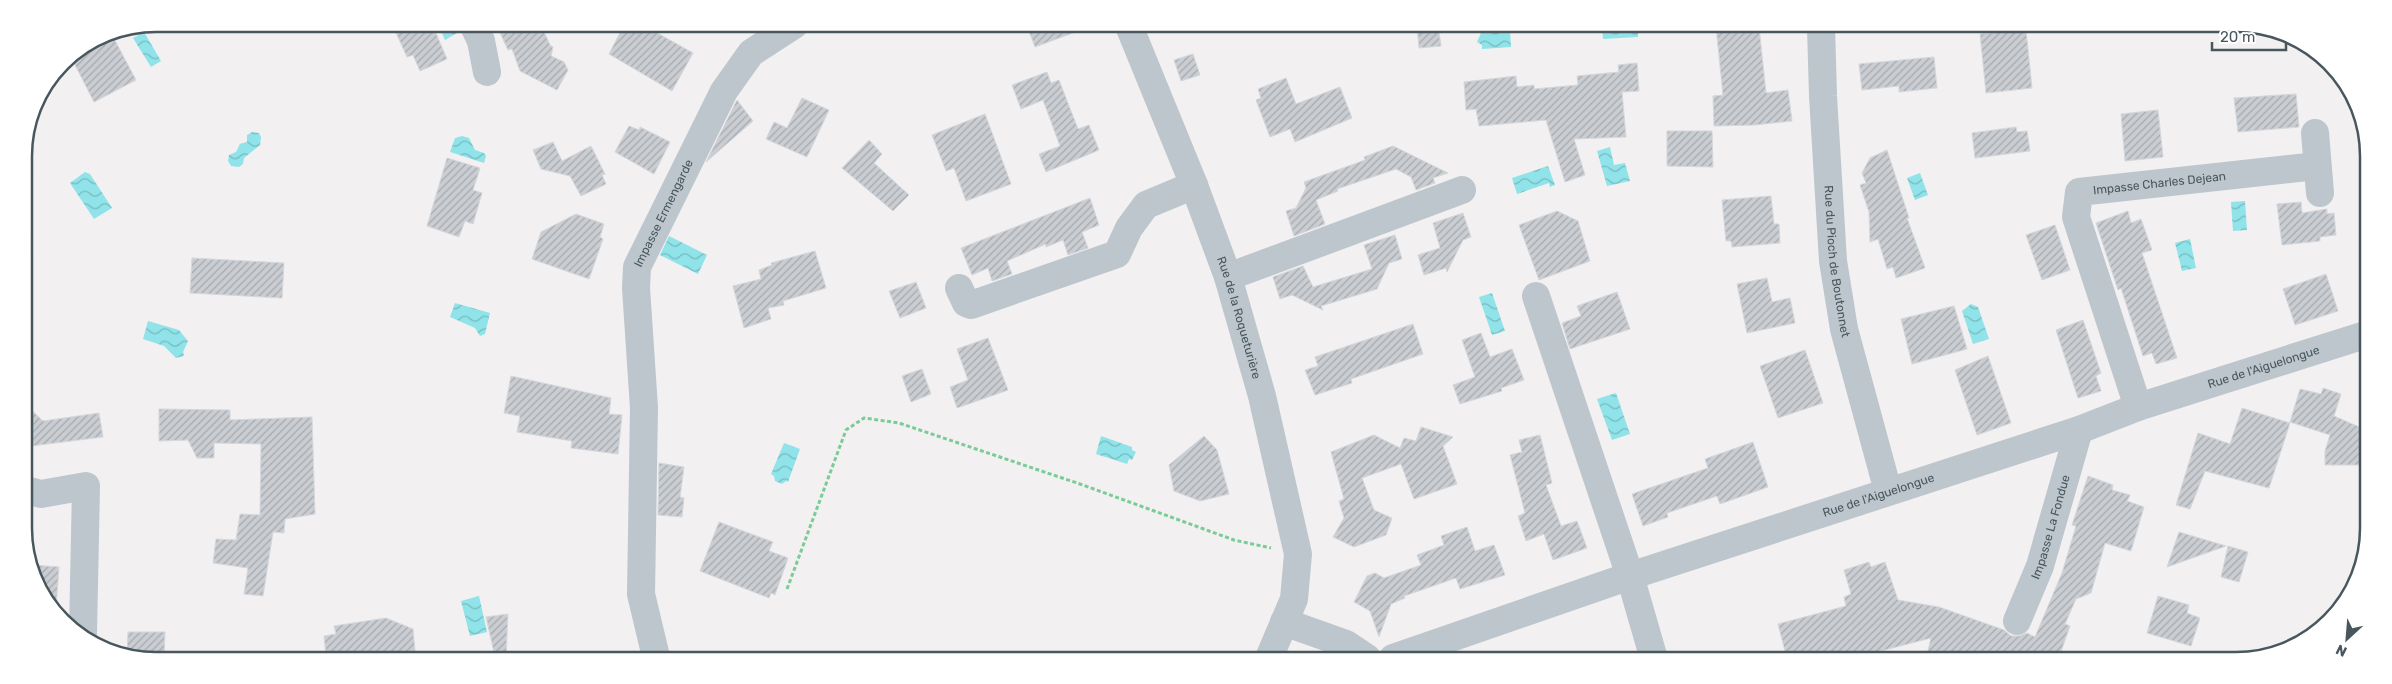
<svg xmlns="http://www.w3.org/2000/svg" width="2392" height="684" font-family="Rubik,sans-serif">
<defs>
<pattern id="water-waves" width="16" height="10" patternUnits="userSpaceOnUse" patternTransform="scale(1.25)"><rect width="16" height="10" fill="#8fe3e9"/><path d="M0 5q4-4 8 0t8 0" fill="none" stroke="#77bbc0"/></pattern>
<pattern id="building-hatch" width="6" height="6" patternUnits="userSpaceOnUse" patternTransform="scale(1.25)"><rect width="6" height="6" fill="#caced2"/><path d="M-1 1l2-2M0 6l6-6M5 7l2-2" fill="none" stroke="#a6aaae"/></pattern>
</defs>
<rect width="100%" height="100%" fill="#f2f0f0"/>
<g fill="url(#water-waves)">
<polygon points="438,24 453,24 457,33 445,40"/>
<polygon points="1602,27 1638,27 1638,37 1603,39"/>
<polygon points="1510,31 1511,47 1482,49 1482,45 1477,42 1481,33"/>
<polygon points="144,32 161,61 151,67 133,38"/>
<polygon points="252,132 259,133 261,137 260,145 244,158 243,164 239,167 231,166 228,161 229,155 236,152 240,144 247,142 247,135"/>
<polygon points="462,136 469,138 475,150 484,153 486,156 484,163 450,152 455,138"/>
<polygon points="1610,147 1614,165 1625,163 1630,181 1607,186 1597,151"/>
<polygon points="1548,166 1555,185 1550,187 1549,183 1517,194 1512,178"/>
<polygon points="85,172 90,174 112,208 94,219 70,183"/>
<polygon points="1920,173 1928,195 1915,200 1907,178"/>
<polygon points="2245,201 2247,230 2233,231 2231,202"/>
<polygon points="669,236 707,255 698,274 660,255"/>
<polygon points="2190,239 2196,268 2182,271 2175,243"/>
<polygon points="1492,293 1505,331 1492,335 1479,297"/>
<polygon points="455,303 490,313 485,334 480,336 475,328 450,317"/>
<polygon points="1971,304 1978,307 1989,339 1973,344 1962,311"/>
<polygon points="148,321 179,330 188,341 183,352 184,356 176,358 164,346 143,339"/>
<polygon points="1616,393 1630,434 1612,440 1597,399"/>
<polygon points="1101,436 1132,447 1132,450 1136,452 1132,460 1129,459 1127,464 1096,454"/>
<polygon points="784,443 800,449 788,482 786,481 782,484 775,481 774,476 771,474"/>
<polygon points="479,596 487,632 470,636 461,601"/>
</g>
<g fill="url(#building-hatch)" stroke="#d4d7db">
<polygon points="392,24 432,24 447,59 420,71 413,55 407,57"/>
<polygon points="496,24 541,25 550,45 553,47 551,56 564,62 568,70 557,90 520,71 512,49 508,50"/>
<polygon points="624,25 643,25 693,53 672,91 609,54"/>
<polygon points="1027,26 1086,26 1086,28 1035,47"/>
<polygon points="1417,26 1438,26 1441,46 1419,48"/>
<polygon points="1716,27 1759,27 1766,93 1788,90 1792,121 1755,125 1714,126 1713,96 1723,95"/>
<polygon points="2026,30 2032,88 1986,93 1980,34"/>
<polygon points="111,33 136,80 94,102 71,57 106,34"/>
<polygon points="1193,54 1200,75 1181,81 1174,60"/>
<polygon points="1934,57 1937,88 1899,92 1899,86 1862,90 1859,64"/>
<polygon points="1637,63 1639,91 1622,92 1626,137 1574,139 1585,175 1565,182 1546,120 1479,126 1476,109 1466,110 1464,82 1516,76 1517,87 1534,85 1534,89 1578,85 1577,76 1619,72 1618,65"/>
<polygon points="1047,72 1051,83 1059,80 1078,129 1089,125 1099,150 1046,172 1039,154 1060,146 1043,100 1021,109 1012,85"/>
<polygon points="1286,78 1296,104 1340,87 1352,118 1295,142 1290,129 1270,137 1256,100 1261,98 1258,89"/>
<polygon points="2296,94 2299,127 2238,132 2234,98"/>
<polygon points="802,98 829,110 807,157 766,139 774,122 787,128"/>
<polygon points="737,100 753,121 706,162"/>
<polygon points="2158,110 2163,157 2125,161 2121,114"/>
<polygon points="985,114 1011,184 966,201 954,168 946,171 932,135"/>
<polygon points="629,126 639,130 640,127 670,142 654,174 615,152"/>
<polygon points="2016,127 2017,132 2027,131 2030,151 1975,158 1972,133"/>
<polygon points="1667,131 1712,131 1713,167 1667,166"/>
<polygon points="869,140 882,154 874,163 909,195 893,211 842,168"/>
<polygon points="553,142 562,161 591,146 605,174 602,175 606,184 581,196 570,176 541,169 533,150"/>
<polygon points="1393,146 1448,173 1433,178 1435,183 1416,190 1411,177 1396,169 1337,189 1338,191 1316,200 1325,224 1294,236 1286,211 1296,208 1306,188 1304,182 1365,160 1364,157"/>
<polygon points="1887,150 1909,218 1907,218 1925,268 1896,278 1893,267 1887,269 1878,239 1870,242 1869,212 1860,185 1866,183 1862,173 1870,158"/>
<polygon points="447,158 480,168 473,190 482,193 473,224 465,221 459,237 427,226"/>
<polygon points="1771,196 1774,224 1779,224 1780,243 1732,247 1731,241 1726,241 1722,200"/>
<polygon points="1090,198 1099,225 1082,232 1088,248 1068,255 1063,240 1046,247 1046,244 1007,261 1012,274 992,281 988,268 972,275 961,248"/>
<polygon points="2301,202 2302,213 2327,209 2327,214 2334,213 2336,235 2320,237 2320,241 2282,245 2277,204"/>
<polygon points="1557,211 1578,221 1590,261 1539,280 1519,225"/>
<polygon points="2128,211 2131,223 2141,219 2152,250 2142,253 2177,358 2156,364 2152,353 2143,356 2121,288 2118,290 2096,223"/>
<polygon points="1463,213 1471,237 1463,240 1447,272 1446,268 1424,275 1418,255 1440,248 1433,223"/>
<polygon points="576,214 604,224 600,237 603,239 589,279 532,259 541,232"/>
<polygon points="2055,225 2070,270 2042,280 2026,235"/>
<polygon points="1395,235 1402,259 1389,263 1377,289 1321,306 1323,310 1292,295 1280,299 1273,277 1303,266 1313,287 1372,269 1364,245"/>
<polygon points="815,251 826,288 783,301 784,305 768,308 771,319 744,328 733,286 761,279 759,270 772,265 771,263"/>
<polygon points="192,258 284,263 282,298 190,293"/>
<polygon points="2326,274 2338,311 2295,325 2283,289"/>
<polygon points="1767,278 1772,302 1790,298 1795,323 1747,333 1737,284"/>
<polygon points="916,282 926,308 900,318 889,291"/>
<polygon points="1617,292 1630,329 1570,349 1562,323 1581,316 1577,306"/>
<polygon points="1954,306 1967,349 1912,364 1901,319"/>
<polygon points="2083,320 2101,373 2096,376 2101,391 2078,398 2056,330"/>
<polygon points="1413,324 1423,354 1351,379 1352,383 1315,395 1305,370 1318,366 1315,357"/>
<polygon points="1481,333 1490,357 1512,349 1524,380 1501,388 1502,391 1460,404 1453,385 1475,377 1462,340"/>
<polygon points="988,338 1008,390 957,408 950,387 968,380 957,349"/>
<polygon points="1805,350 1823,403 1778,418 1760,366"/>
<polygon points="1988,356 2011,423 1977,435 1955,370"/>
<polygon points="922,369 931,394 911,402 902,376"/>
<polygon points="511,376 611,398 609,414 622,415 618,454 571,448 572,441 517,432 520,416 504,413"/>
<polygon points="2323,388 2341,394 2334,416 2364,429 2364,465 2325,465 2325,451 2330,435 2290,422 2300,389 2321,394"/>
<polygon points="25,404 43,421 99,413 103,437 31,446 30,439 26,438"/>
<polygon points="2242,408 2290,423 2269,488 2205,471 2190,509 2176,505 2198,433 2230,444"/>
<polygon points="159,409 230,410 230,420 312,417 315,514 285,519 284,533 273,532 263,596 244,594 248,568 213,563 216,539 236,540 240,514 260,515 261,444 214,443 214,458 197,458 188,440 159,441"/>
<polygon points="1421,427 1453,437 1443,446 1457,484 1414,499 1401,464 1362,478 1374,510 1392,518 1386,535 1354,547 1333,537 1344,518 1339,501 1344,499 1331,452 1374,435 1400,448 1404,438 1416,441"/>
<polygon points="1540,435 1552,483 1546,485 1561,526 1577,521 1587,548 1553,560 1544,534 1526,541 1518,516 1525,513 1510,455 1522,452 1519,440"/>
<polygon points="1204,436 1217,450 1229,494 1200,501 1174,491 1169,465"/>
<polygon points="1753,442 1768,487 1720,504 1717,496 1667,513 1668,517 1643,526 1632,494 1708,468 1705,459"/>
<polygon points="659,463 684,467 680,497 684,498 682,517 658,515"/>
<polygon points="2088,476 2113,485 2112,490 2130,495 2127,501 2144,507 2131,551 2105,543 2091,593 2076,599 2065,624 2070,626 2058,660 1926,659 1931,638 1850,659 1787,659 1778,624 1846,606 1844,597 1851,594 1844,570 1869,562 1871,567 1885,562 1898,600 1939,607 2004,630 2011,636 2019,636 2027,633 2035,637 2062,573 2076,526 2072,525"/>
<polygon points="719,522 773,542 769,551 788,558 775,595 771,593 769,598 700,571"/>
<polygon points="1467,527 1475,551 1494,545 1505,575 1460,589 1456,578 1404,596 1405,598 1391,604 1379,637 1370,611 1354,602 1367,576 1375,573 1384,578 1421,565 1417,555 1444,545 1441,536"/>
<polygon points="2179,532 2226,546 2167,567"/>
<polygon points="2228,546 2248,552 2239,582 2221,577"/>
<polygon points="33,565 59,567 56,609 41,580"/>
<polygon points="2158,596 2189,605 2187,613 2200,618 2191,646 2147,633"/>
<polygon points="508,614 506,657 495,657 486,617"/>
<polygon points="386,618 413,629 415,651 397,654 397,656 353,656 353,654 326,656 324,636 336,634 334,626"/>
<polygon points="128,632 165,632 164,656 127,656"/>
</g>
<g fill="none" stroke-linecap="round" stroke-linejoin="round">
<polyline stroke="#79cb97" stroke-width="3" stroke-dasharray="4 2.5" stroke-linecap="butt" points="787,589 846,430 864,418 899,423 1080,484 1234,540 1271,548"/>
<g stroke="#bcc6cc" stroke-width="28">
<polyline points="473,24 481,41 487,72"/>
<path id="s1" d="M1129,26L1194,185L1228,277L1262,396L1298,554L1294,599L1269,658"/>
<path id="s2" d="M1821,27L1823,96L1833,261L1844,329L1888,491"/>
<polyline points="2315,133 2320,193"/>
<polyline points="1228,277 1462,190"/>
<polyline points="959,288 966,303 971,305 1117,254 1129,228 1146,205 1194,185"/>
<polyline points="1536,296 1630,576 1654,659"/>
<path id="s3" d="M2138,407L2076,217L2079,192L2317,166"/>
<polyline points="26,490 41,494 86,486 83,633"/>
<path id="s4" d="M2017,621L2040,566L2079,430"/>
<polyline points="1284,622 1346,644 1367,658"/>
<path id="s5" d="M656,657L641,594L644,408L636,288L637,267L724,91L751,53L794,25"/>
<path id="s6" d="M1393,658L1630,576L2079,430L2138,407L2365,335"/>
</g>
</g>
<g text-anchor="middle" stroke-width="5" stroke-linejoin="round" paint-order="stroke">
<g font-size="12" fill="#48565d" stroke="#fff">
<text dy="4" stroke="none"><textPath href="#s3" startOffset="306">Impasse Charles Dejean</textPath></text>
<text dy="4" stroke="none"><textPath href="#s5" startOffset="452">Impasse Ermengarde</textPath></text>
<text dy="4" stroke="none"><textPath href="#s2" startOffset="235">Rue du Pioch de Boutonnet</textPath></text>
<text dy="4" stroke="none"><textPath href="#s1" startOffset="312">Rue de la Roqueturière</textPath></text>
<text dy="4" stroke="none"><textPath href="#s6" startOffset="918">Rue de l'Aiguelongue</textPath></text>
<text dy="4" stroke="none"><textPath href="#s6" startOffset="512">Rue de l'Aiguelongue</textPath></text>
<text dy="4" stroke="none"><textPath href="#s4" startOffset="100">Impasse La Fondue</textPath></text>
</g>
</g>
<path d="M0 0H2392V684H0ZM156 32H2236A124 124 0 0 1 2360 156V528A124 124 0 0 1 2236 652H156A124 124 0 0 1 32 528V156A124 124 0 0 1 156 32Z" fill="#fff" fill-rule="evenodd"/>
<path fill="none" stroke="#48565d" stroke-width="2.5" d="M156 32H2236A124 124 0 0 1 2360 156V528A124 124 0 0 1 2236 652H156A124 124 0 0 1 32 528V156A124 124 0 0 1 156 32Z"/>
<g transform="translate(2347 639) rotate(206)" stroke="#ffffff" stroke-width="4" paint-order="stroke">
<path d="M0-4L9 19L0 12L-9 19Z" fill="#48565d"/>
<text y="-8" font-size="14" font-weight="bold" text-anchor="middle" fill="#48565d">N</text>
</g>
<path d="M2212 42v8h74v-8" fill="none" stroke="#48565d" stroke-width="2.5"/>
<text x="2220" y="42" font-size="15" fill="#48565d" stroke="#ffffff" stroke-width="4" paint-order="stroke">20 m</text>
</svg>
